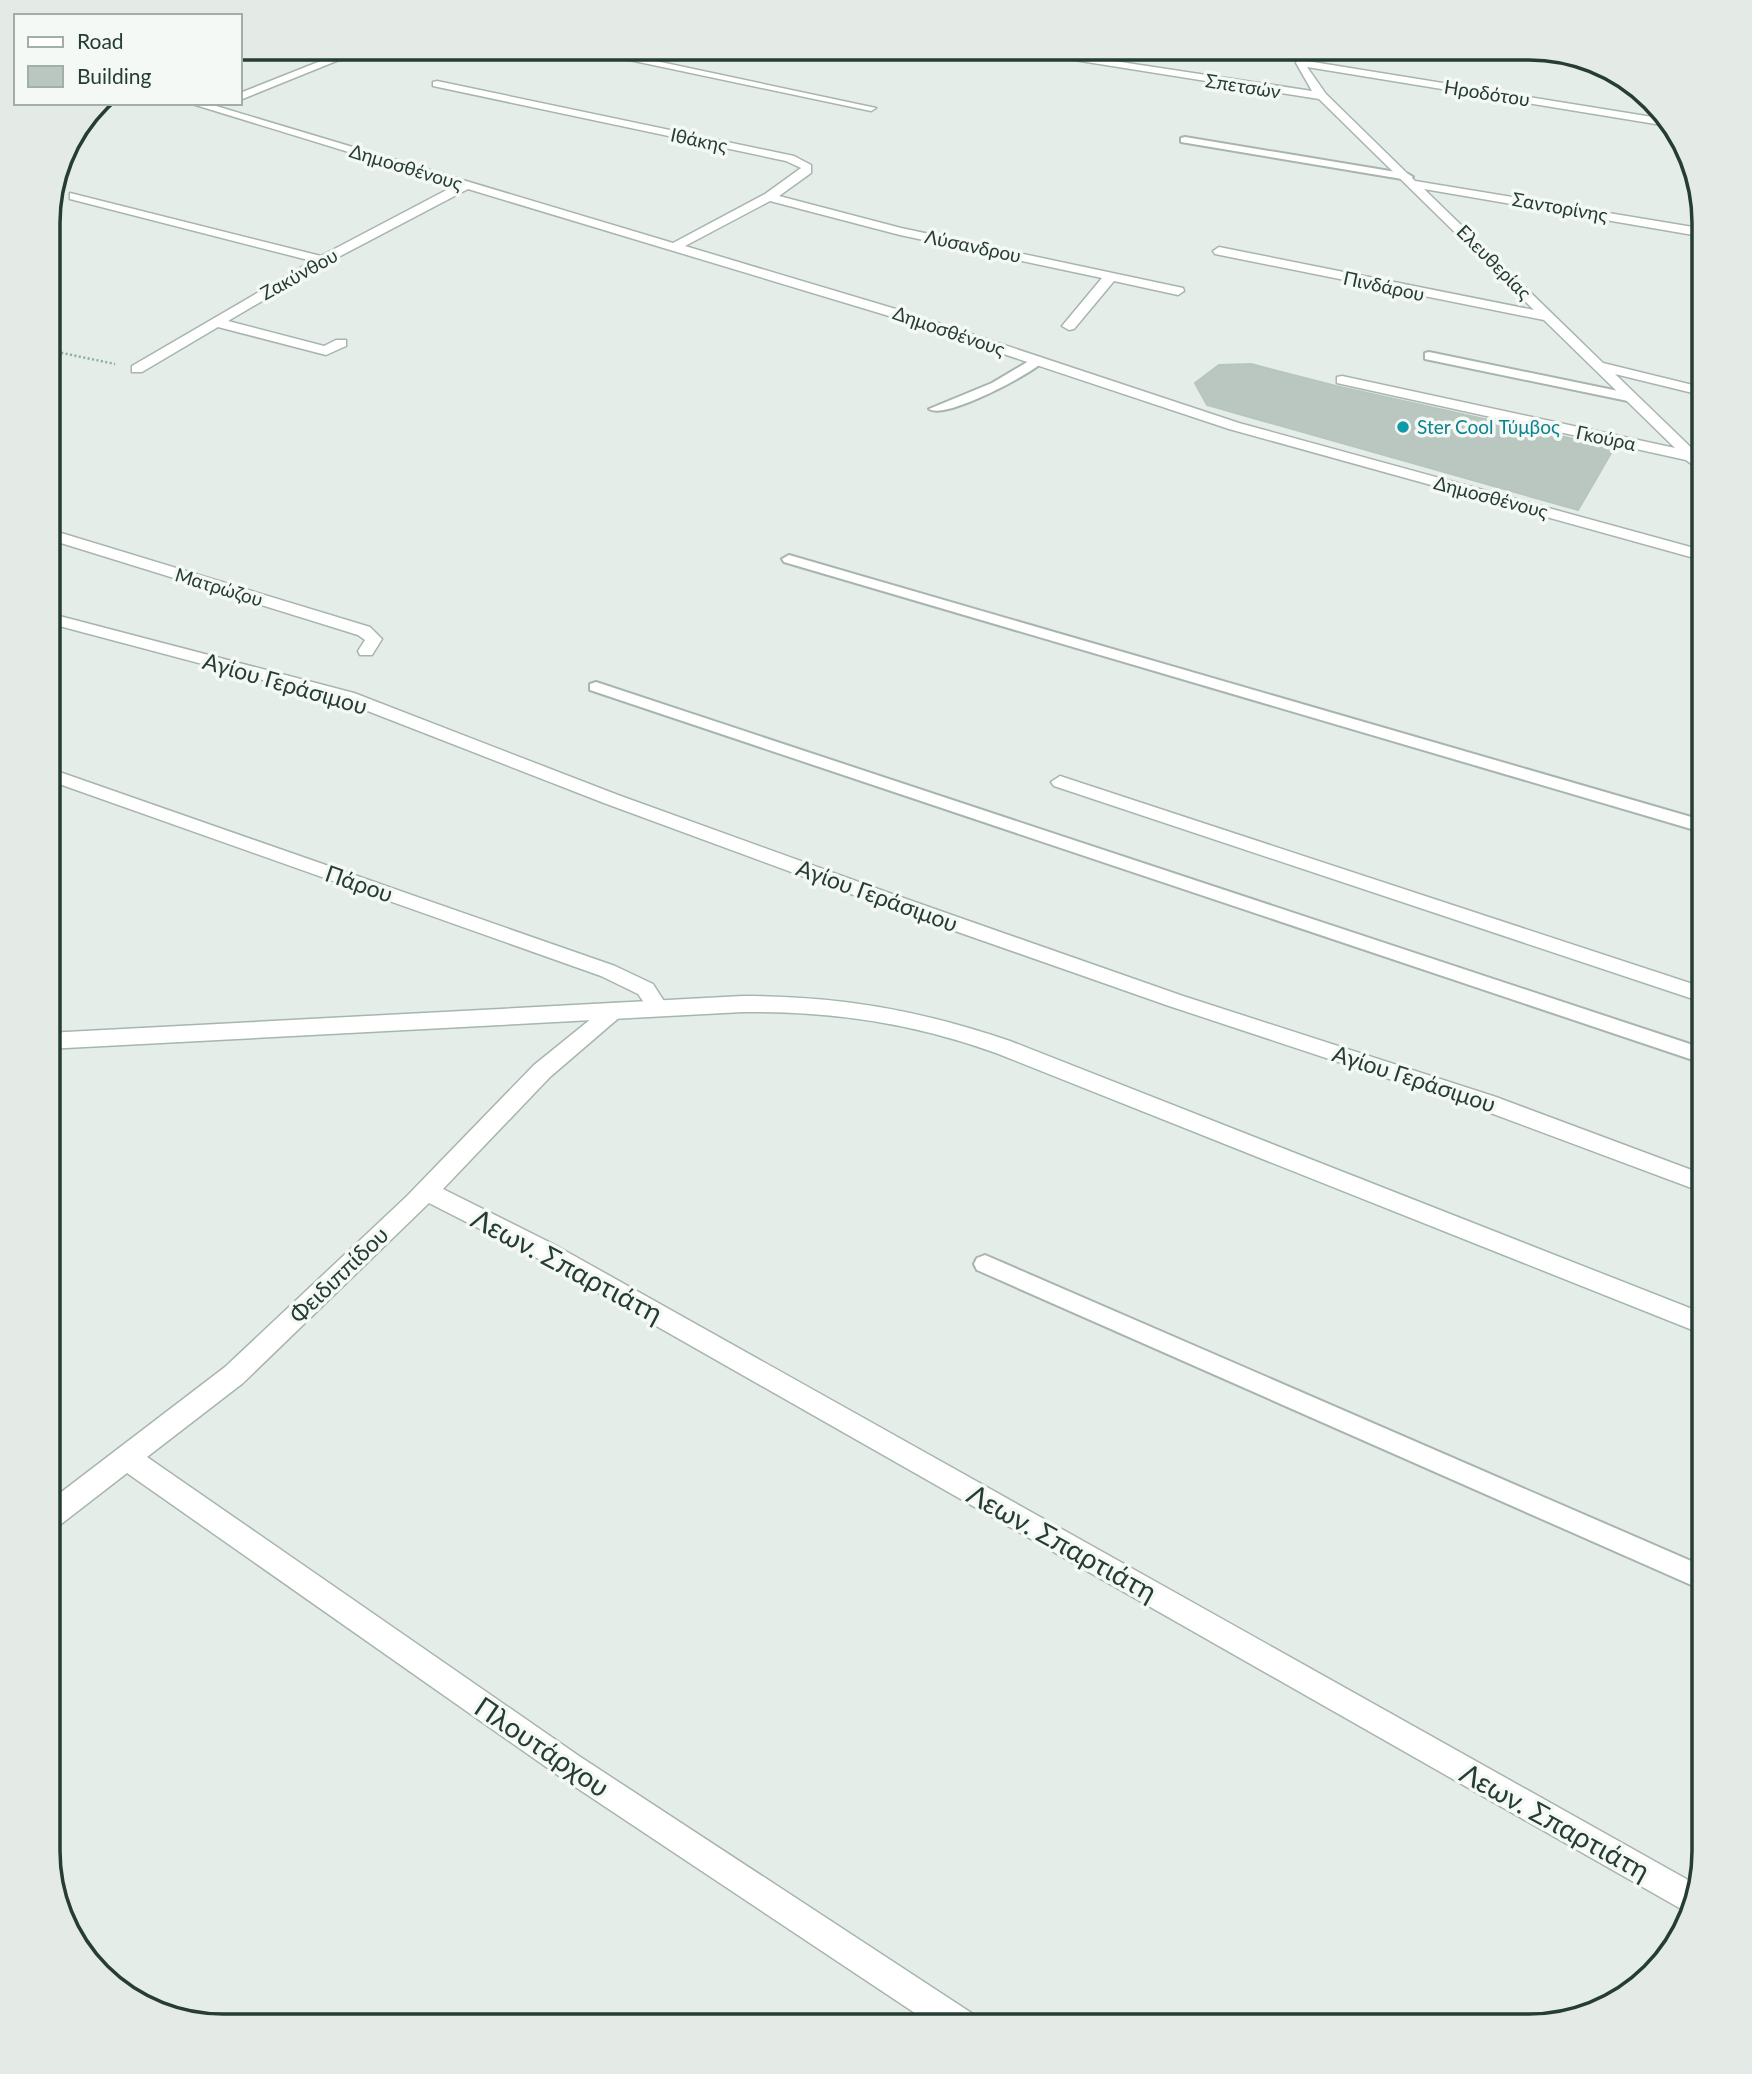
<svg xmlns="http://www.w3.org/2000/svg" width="1752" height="2074" font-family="Lato,sans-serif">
<rect width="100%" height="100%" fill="#e5ede8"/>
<polygon fill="#bac7c0" stroke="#b7c6bd" stroke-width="2" points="1251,364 1336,386 1614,448 1578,510 1207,405 1195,383 1219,365"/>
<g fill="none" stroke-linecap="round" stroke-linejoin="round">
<defs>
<g id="lane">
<polygon points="1185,137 1408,174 1413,177 1408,180 1181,142 1181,138"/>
<polygon points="1429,352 1628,393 1634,397 1628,401 1425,359 1425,353"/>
<path d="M1034,358L1044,361C1030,375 944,420 929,409L992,383Z"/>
<polygon points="789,555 1705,821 1705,833 784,562 782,559"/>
<polygon points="596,682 1705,1049 1705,1064 590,690 590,684"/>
<polygon points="985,1255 1705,1567 1705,1591 977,1270 974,1264 977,1258"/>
</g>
<g id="street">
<polygon points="356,47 371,47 240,100 240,93"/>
<polygon points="568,47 590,47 876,108 871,111"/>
<polygon points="993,47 1022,47 1312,91 1296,63 1302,48 1312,48 1307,61 1671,120 1674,127 1307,67 1326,94 1415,181 1705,229 1705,237 1424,189 1603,363 1705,388 1705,396 1615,374 1705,461 1705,474 1686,460 1337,383 1337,377 1342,376 1675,448 1544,320 1215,254 1213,251 1219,247 1534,310 1319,99"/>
<polygon points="437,81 794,156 811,165 811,173 779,196 901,228 1183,288 1184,291 1178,295 1114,281 1074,329 1069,330 1062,326 1102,278 900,235 770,201 685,246 899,310 1239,423 1705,551 1705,561 1229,429 889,316 468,189 327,263 228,321 324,346 336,340 346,340 346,346 326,355 218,327 142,372 132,372 132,366 312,261 70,199 70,193 321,256 456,185 189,103 206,103 673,243 765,194 801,168 786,161 433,86 433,82"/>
<polygon points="48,529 370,627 382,639 372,655 360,655 358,651 365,640 358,635 48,539"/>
<polygon points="48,613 354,693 618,795 892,894 1183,996 1496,1097 1705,1175 1705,1193 1480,1109 1169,1006 878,904 604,803 342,701 48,623"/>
<polygon points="48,768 615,966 653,984 669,1009 666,1014 652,1014 638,994 601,976 48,780"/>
<polygon points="1060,776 1705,988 1705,1003 1054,786 1051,782"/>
<polygon points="614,1003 621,1006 624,1011 621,1016 550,1077 443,1189 553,1244 1697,1885 1690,1914 537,1258 429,1203 243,1383 147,1457 579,1756 976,2016 981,2027 936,2027 559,1776 127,1473 56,1528 47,1531 47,1503 225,1367 406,1197 534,1065 607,1006"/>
</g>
<path id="secondary" d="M743,996C840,996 919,1010 1010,1041L1705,1314V1335L996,1053C912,1023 832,1011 743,1012L47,1049V1033Z"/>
</defs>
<use href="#lane" stroke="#a8b5ae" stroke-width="4"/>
<use href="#street" stroke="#a8b5ae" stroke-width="3"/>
<use href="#secondary" stroke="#a4b7ae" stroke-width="3"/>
<polyline stroke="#88ad9c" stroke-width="2.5" stroke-dasharray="2 2.5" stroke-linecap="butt" points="48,350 115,364"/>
<use href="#lane" fill="#fff" fill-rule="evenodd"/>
<use href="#street" fill="#fff" fill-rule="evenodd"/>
<use href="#secondary" fill="#fff" fill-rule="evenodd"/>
</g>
<circle fill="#0f9aa8" stroke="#f5f9f6" stroke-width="2.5" cx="1403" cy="427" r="7"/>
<g text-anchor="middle" stroke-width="7" stroke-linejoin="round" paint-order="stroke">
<g font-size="19" fill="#253d33" stroke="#f5f9f6">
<text transform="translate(1243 86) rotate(9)" y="7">Σπετσών</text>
<text transform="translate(1487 93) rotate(9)" y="7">Ηροδότου</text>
<text transform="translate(699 140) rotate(12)" y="7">Ιθάκης</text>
<text transform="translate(406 167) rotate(17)" y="7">Δημοσθένους</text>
<text transform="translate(1560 207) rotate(10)" y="7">Σαντορίνης</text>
<text transform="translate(973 246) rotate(12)" y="7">Λύσανδρου</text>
<text transform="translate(1494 262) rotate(45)" y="7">Ελευθερίας</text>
<text transform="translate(299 274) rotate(-29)" y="7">Ζακύνθου</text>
<text transform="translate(1384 286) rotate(12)" y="7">Πινδάρου</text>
<text transform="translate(949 331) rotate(19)" y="7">Δημοσθένους</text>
<text transform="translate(1606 438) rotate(12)" y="7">Γκούρα</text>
<text transform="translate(1491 497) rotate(15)" y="7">Δημοσθένους</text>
<text transform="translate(219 587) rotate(17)" y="7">Ματρώζου</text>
</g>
<g font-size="19" fill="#0d838f" stroke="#f5f9f6" text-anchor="start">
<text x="1417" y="434">Ster Cool Τύμβος</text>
</g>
<g font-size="23" fill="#253d33" stroke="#f5f9f6">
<text transform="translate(285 684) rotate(16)" y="8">Αγίου Γεράσιμου</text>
<text transform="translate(359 884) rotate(19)" y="8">Πάρου</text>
<text transform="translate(877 896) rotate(20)" y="8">Αγίου Γεράσιμου</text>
<text transform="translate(1414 1079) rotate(18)" y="8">Αγίου Γεράσιμου</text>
<text transform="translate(339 1275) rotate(-44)" y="8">Φειδιππίδου</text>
</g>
<g font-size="28" fill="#253d33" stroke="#f5f9f6">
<text transform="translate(567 1266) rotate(28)" y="10">Λεων. Σπαρτιάτη</text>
<text transform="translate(1062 1543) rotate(29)" y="10">Λεων. Σπαρτιάτη</text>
<text transform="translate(542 1747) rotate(34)" y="10">Πλουτάρχου</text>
<text transform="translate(1555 1822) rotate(29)" y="10">Λεων. Σπαρτιάτη</text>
</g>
</g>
<path d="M0 0H1752V2074H0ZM223 60H1529A163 163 0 0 1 1692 223V1851A163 163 0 0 1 1529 2014H223A163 163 0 0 1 60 1851V223A163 163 0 0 1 223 60Z" fill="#e4eae6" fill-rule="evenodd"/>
<path fill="none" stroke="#253d33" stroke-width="3.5" d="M223 60H1529A163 163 0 0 1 1692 223V1851A163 163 0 0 1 1529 2014H223A163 163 0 0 1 60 1851V223A163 163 0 0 1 223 60Z"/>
<rect x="14" y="14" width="228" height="91" fill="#f5f9f6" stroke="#a2aea8" stroke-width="2"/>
<rect x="28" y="37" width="35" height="10" fill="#ffffff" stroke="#a2aea8" stroke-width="2"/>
<text x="77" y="49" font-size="21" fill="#253d33">Road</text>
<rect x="28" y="66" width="35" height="21" fill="#bac7c0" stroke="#a2aea8" stroke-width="2"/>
<text x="77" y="84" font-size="21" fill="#253d33">Building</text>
</svg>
